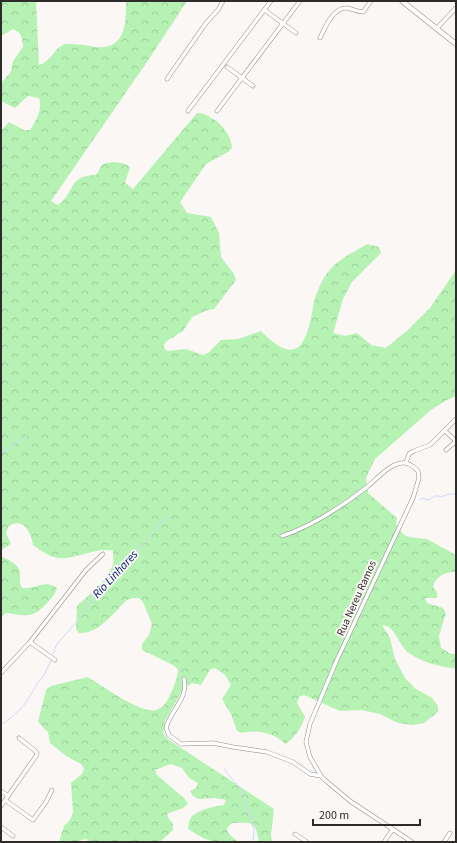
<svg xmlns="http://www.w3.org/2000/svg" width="457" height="843" font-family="'Source Sans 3',sans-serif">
<defs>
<pattern id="forest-crowns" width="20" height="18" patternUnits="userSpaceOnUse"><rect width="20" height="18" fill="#b6f2b4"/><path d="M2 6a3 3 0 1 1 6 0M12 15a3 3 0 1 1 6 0" fill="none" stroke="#9dd09b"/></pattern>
</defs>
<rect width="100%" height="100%" fill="#fbf7f4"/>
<g fill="url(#forest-crowns)">
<path d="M1,1H36L39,65C51,62 54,48 65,44C70,43 78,45 84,45C90,46 99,48 105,47C127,43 126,18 126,1H187L149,59L51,201L58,205C75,193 68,175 96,175C98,173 99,169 101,166C107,160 124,162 130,167L125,183L133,189L197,113C212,113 232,132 232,148L228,152L206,164L180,202L187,213L211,217L219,233L221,257L234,274L236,280L214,309L208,310L192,317L183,331L167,341L163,346L167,351L186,349L203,355L208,353L221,340L238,339L261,331C268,338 276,346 286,349C309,356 311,311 315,298C318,290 323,277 329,271C338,259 354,252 367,244L379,247L381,253L352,282L343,299L333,333L345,336L357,333L371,345L386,348L409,329L430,308L456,270V396L447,400L432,409L375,459L366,478L368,493L397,518L396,524L404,535L409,537L427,539L456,555V572C446,571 435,576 433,587L437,592V598H425L427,603L443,608L446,613L439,636L441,648L451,654H456V669C439,666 423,663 409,653C398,645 396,626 382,625L390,638L395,659L405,678L416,689L432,698L438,706V712L424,723L413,725L398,723L380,714L361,710L340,711L304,695L299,697L297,703L305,717C302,726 294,740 285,744C276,733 255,729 242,733L237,731L231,714L222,699L231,685L225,675L215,668L210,670L201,685L192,683L183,689L165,721L163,733L169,740L274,809L271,835L272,841L274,842H259C255,820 252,823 232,823L227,828L228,833L238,842H215L203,838L188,829C189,826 189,821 190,819C195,810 215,806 224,805L226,800L215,798L198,799L193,796L190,791L196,788L198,783L189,778L182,768L171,764L155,770L157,775L185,799L188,804L183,808L167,814L169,819L173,824V830L160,842H88L87,839H84L78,842H59L64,826L70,820L73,812L71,783L82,774L84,769L81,764L66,756L50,743L48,732L38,722L46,690L51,686L88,677C102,686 141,714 156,710C164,708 167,701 170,695C174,686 178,678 178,669L173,665L142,650V644L149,635L152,624L143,602L139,598H133L127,600C113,613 99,634 79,633L76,629L77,606C90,594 108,581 113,564C114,560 113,555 113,551C99,546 74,560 58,558C49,557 40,550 33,545C31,532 23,516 8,527L6,533L11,544L1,550V553V131L9,122L24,130H30C36,120 43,110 39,98L28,96L15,108L1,101V83L11,72L13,61L23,47C22,38 22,32 13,29L1,36Z"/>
<path d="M1,556C8,560 19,564 20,572C20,579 19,583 22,588C35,589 46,579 57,588C55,594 53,597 49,601C33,619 28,616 6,613L1,617Z"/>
</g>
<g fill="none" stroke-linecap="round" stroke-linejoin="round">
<g stroke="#cbdbfc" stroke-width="1">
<polyline points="1,454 27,435"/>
<path d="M420,500L422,498L428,500C433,498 435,494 441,497L448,494H456"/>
<polyline points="53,654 57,644 80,618 97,590 121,565 135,554 168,515"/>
<polyline points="1,725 12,717 25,704 37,684 44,675 51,661"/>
<polyline points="225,769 227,773 241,789 252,822 254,831 253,842"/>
</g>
<defs>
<g id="minor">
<polyline points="266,11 296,33"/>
<polyline points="437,28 456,8"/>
<path d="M320,38C325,28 333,7 347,8C353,9 357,12 363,12L371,1"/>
<polyline points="227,67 253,86"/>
<polyline points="167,79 206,23 218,10 223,1"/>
<polyline points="188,111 271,1"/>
<polyline points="217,111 300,1"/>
<polyline points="445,431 456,441"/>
<polyline points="446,450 456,441"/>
<polyline points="406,463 409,454 414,451 430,445 456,419"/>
<path d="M282,536C313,526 341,507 367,487C377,479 389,464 402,463C408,462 414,467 418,471L419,478L413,498L336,662L310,724L306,742L310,757L321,776L325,780L350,801L412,842"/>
<polyline points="30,642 55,660"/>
<polyline points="1,673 30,642 86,570 103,554"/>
<path d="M184,679C189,698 170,711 166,728L169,735L181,744L213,743L233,747L267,752L293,762L310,774L321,776"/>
<polyline points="1,791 8,796"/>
<polyline points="5,800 33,820 46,802 52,790"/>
<polyline points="1,806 36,756 37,753 33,749 19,738"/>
<polyline points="1,827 13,836"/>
<polyline points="295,834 307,842"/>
<polyline points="384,842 393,829"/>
<polyline points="444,842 450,833"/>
</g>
<polyline id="major" points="402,1 456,44"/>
</defs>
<use href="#minor" stroke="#8d8a87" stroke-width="4.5"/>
<use href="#major" stroke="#8d8a87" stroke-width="5.5"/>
<use href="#minor" stroke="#fff" stroke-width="3.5"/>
<use href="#major" stroke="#fff" stroke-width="4.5"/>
</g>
<g text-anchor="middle" stroke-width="4" stroke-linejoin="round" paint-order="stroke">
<g font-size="11" fill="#2d2c2a" stroke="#fbf7f4">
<text transform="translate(356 598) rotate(-66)" y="4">Rua Nereu Ramos</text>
</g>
<g font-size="12" font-style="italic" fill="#042076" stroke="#fbf7f4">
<text transform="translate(115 574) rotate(-47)" y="4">Rio Linhares</text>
</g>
</g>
<rect width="457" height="843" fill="none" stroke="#2d2c2a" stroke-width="4"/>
<path d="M313 819v6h107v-6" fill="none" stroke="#2d2c2a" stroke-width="2"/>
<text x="319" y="819" font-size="12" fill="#2d2c2a" stroke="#fbf7f4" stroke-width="3" paint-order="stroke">200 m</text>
</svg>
